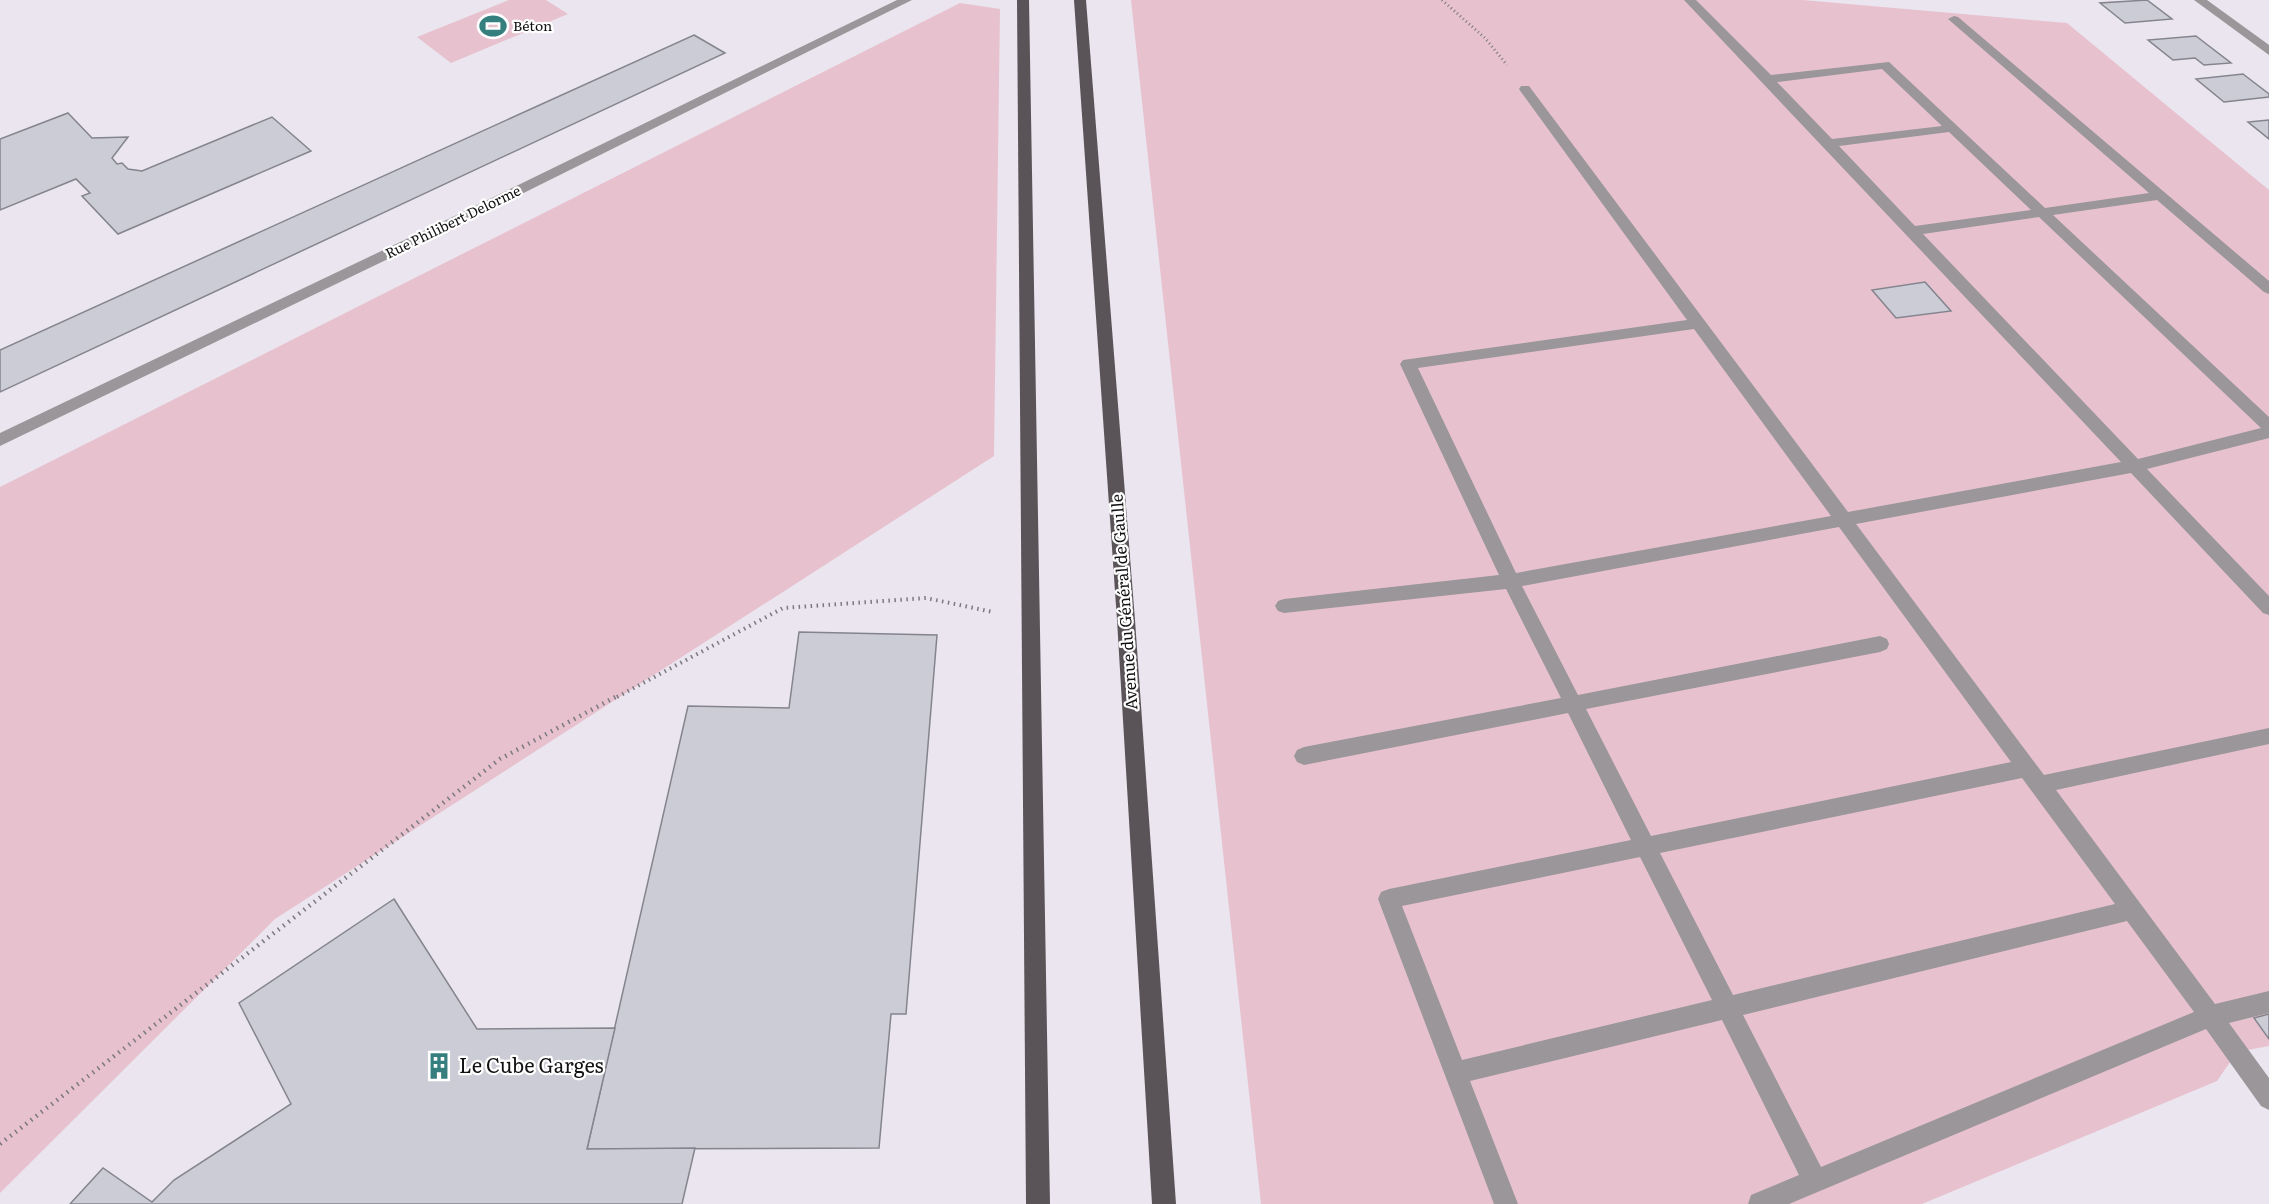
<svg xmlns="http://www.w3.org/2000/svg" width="2269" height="1204" font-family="Literata,serif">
<rect width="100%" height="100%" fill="#eae5ef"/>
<g fill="#e7c2ce">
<polygon points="509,0 546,0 568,14 451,63 417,37"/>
<polygon points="1131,0 1803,0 2067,23 2269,190 2269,1046 2237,1052 2217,1081 1922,1204 1261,1204"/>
<polygon points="960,3 1000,9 994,456 275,919 0,1193 0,487"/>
</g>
<g fill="#ccccd6" stroke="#84848e" stroke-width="1.5">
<polygon points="2147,0 2172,19 2125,23 2100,3"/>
<polygon points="694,35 725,53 0,392 0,350"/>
<polygon points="2196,36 2231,63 2204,65 2195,58 2173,60 2148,40"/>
<polygon points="2243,74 2269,94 2269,97 2224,102 2196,79"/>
<polygon points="68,113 92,138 128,137 112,158 117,164 122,163 128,169 142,171 272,117 311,151 118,234 82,196 90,193 76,179 0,210 0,139"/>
<polygon points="2269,120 2269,139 2248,122"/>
<polygon points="1925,282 1951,311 1896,318 1872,290"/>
<polygon points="799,632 937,635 906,1014 891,1014 879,1148 587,1149 688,706 789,708"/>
<polygon points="394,899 477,1029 615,1028 587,1149 695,1148 682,1204 70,1204 103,1168 152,1202 174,1180 291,1104 239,1003"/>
<polygon points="2269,1014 2269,1039 2254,1018"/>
</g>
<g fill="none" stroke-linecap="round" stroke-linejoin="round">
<polyline stroke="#7c7980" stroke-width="3" stroke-dasharray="1 3" stroke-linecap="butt" points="1442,0 1485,38 1507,65"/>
<polyline stroke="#7c7980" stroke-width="4" stroke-dasharray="1.5 4.5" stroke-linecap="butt" points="617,697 783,608 926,598 993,612"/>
<polyline stroke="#7c7980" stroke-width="4.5" stroke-dasharray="1.5 5" stroke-linecap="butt" points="0,1144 500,759 619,695"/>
<g fill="#9a9699" fill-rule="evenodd">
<polygon points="897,0 912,0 471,219 0,446 0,433 461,213"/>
<path d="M1684,0H1696L1771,75L1889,62L2045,208L2149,193L1948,19L1954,16L1958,17L2269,281V294L2264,292L2157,200L2053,215L2269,417V438L2147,469L2269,596V615L2263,613L2131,473L1856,524L2044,775L2269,728V744L2056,790L2215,1004L2269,991V1013L2229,1023L2269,1078V1110L2261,1106L2206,1029L1789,1204H1748L1751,1195L1799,1175L1722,1020L1470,1081L1518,1204H1494L1378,899L1381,892L1389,889L1631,840L1568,713L1304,765L1297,762L1294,756L1297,750L1304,747L1561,698L1506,589L1284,613L1278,611L1275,606L1278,601L1284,599L1499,575L1400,364L1403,360L1687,320L1521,92L1519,89L1521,86H1529L1848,512L2121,462ZM1882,69L1942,126L1832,139L1777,82ZM1949,132L2031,210L1915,226L1839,146ZM2039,217L2261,428L2138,459L1923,234ZM1694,329L1831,516L1516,573L1418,368ZM1839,527L2011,762L1651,836L1586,709L1880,652L1887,649L1889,644L1887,639L1880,636L1578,695L1522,586ZM2022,778L2115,904L1733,995L1660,853ZM1640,857L1712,1000L1462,1060L1402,906ZM2127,921L2194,1012L1821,1167L1743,1015Z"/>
<polygon points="2194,0 2207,0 2269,45 2269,55"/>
</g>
<g fill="#5a5459" fill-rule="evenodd">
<polygon points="1017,0 1029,0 1050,1204 1026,1204"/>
<polygon points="1074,0 1086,0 1135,620 1176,1204 1152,1204 1117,620"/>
</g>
</g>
<defs>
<symbol id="stadium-bare" viewBox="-9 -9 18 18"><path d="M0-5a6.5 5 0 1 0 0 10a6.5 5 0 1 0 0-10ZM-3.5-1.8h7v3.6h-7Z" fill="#367f7f" stroke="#fff" stroke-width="2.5" paint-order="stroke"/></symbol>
<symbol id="building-bare" viewBox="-9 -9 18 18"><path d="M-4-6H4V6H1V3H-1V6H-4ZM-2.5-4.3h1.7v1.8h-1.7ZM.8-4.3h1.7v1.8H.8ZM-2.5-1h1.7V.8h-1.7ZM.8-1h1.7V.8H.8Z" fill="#367f7f" stroke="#fff" stroke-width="2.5" paint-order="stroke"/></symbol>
</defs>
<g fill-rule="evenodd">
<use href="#stadium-bare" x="474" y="7" width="38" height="38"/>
<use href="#building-bare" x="420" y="1047" width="38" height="38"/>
</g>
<g text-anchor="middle" stroke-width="4.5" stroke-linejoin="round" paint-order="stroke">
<g font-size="14" fill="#111013" stroke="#fff" text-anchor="start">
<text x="513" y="31">Béton</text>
</g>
<g font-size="14" fill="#111013" stroke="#fff">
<text transform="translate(453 222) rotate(-26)" y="5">Rue Philibert Delorme</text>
</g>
<g font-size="16" fill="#111013" stroke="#fff">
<text transform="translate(1124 602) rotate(-94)" y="6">Avenue du Général de Gaulle</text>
</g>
<g font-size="20" fill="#111013" stroke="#fff" text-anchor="start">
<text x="459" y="1073">Le Cube Garges</text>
</g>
</g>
</svg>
